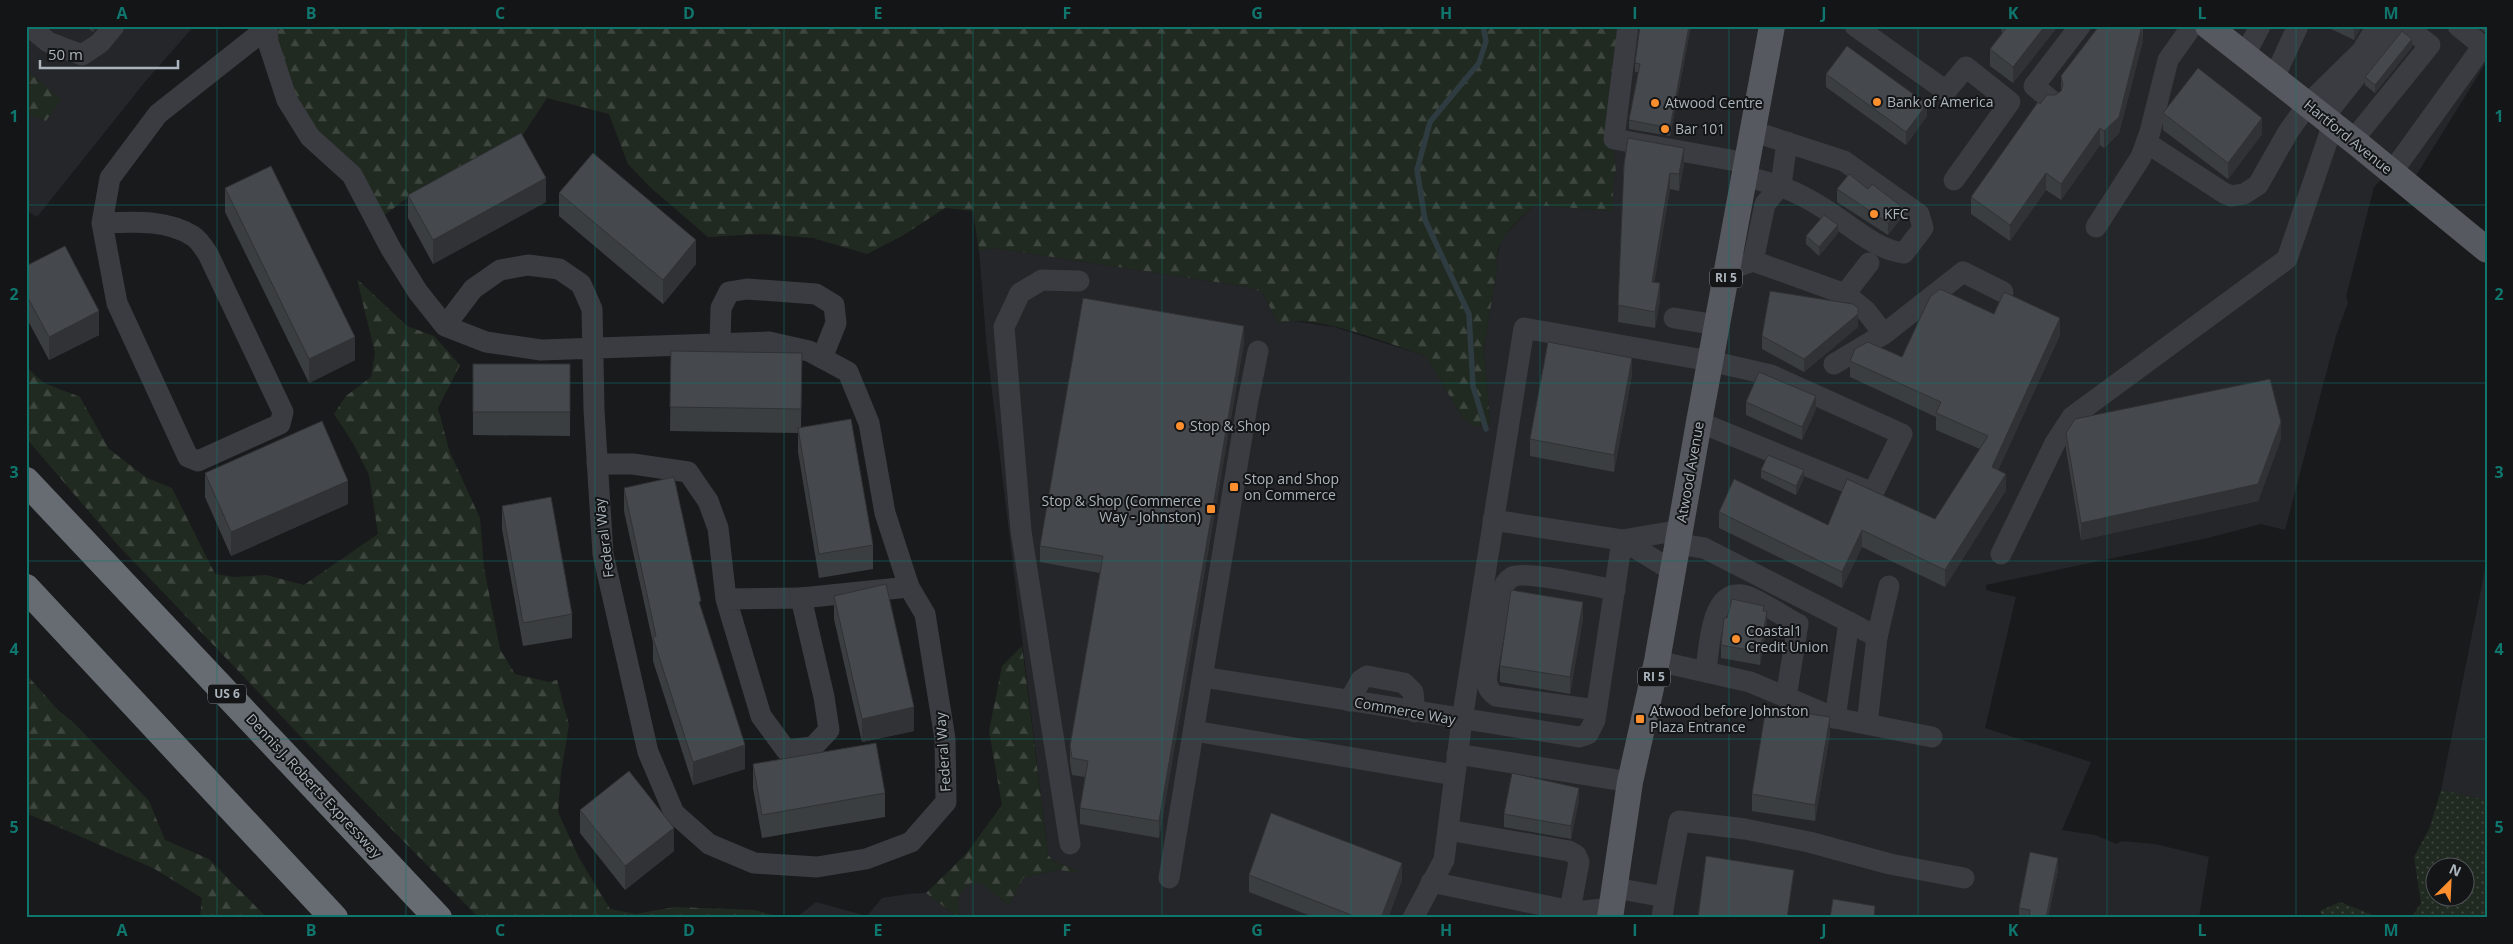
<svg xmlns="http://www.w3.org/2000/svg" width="2513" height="944" font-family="'Open Sans',sans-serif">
<defs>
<pattern id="grass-dots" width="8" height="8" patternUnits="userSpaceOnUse" patternTransform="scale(1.25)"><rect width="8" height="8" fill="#212a21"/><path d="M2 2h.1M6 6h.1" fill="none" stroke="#3f463f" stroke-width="1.8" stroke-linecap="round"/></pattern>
<pattern id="forest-firs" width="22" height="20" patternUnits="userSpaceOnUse" patternTransform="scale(1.25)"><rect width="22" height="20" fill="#212a21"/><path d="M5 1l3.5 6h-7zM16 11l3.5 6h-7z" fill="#3f463f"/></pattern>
</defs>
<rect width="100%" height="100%" fill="#191a1c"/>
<g fill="#252629">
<polygon points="26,26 194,26 144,83 37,217 26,210 26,113 46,121 60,99 26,70"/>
<polygon points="1621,26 2487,26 2487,61 2412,182 2391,171 2374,187 2346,297 2348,302 2336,336 2285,530 2261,524 2208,538 1986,585 1986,590 2016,597 1985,728 2091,762 2062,830 2095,835 2117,844 2121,841 2155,844 2209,857 2199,918 960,918 957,905 960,892 971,883 981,883 1009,905 1023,878 1058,870 1079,872 1052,860 1048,854 987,350 979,251 994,248 1248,287 1262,292 1278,323 1287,320 1334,327 1426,356 1462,417 1490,423 1484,348 1497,269 1496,260 1502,238 1534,205 1613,211 1613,183 1616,171 1612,137 1611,76"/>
<polygon points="2487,559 2487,802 2441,790"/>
<polygon points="926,893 959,918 796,918 816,902 867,916 882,898 908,894"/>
</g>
<g fill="url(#grass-dots)" fill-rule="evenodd">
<path d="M2441,790L2487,800V918H2411L2421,903L2414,857L2430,827ZM2436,866H2466V896H2436Z"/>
<polygon points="2340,902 2378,917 2380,918 2323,918 2320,911"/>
</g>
<g fill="url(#forest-firs)">
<path d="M270,26H1621L1611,76L1618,97L1612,137L1616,171L1613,183V211L1534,205C1516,223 1492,241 1497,269L1484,348L1490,423L1475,427L1462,417L1426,356C1388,344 1316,313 1278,323L1262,292L1248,287L994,248L979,251L973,211L945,208L902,236L867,254L813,238L761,234L708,237L650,187L628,164L609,114L547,98L522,136L423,186L382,217L298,109Z"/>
<polygon points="26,70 61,99 46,121 26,113"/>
<polygon points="357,279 407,326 434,336 460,365 438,408 449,450 480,518 484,568 500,649 515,674 549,682 557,680 569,725 561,773 558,812 579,858 610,909 636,914 675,907 755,910 783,918 479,918 308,744 116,543 26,438 26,367 44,383 80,397 109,449 147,478 172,488 215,574 235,577 266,575 304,585 378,534 369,475 353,443 334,414 346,396 371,377 375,353"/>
<path d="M1022,646L1048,854L1052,860L1082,873L1058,870L1023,878L1009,905L981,883H971C954,897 959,900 959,918L926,893L966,854L1002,805L989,731L1002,666Z"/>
<polygon points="26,674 58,710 74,723 149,801 165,840 209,859 267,918 200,918 202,898 153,868 26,813"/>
</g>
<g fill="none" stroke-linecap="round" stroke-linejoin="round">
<polyline stroke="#2e3c41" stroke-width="5.5" points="1483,26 1486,41 1479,63 1430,122 1417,170 1425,220 1469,314 1473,386 1486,429"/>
<g stroke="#3a3c41" stroke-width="21">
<polyline points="29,26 48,42 82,55 100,43 114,26"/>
<polyline points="267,26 268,42 287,100 310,137 352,175 391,249 418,292 445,326 486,342 541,350 769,342 809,351 848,372 869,423 885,513 909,587 925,614 945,739 946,802 911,842 866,859 817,867 754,863 709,844 674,813 648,752 603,554 594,410 592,309 581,284 559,269 528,265 500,270 473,289 445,326"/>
<polyline points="1628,26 1614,139 1747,163"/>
<polyline points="1855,26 1946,91 1966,67 2010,102 1954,180"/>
<polyline points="2245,55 2260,26"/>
<polyline points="2274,78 2298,26"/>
<polyline points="2051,100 2034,86 2080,26"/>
<polyline points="2324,117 2396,26"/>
<polyline points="2353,140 2430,45 2405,26"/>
<polyline points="2147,143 2224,193 2231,196 2244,194 2258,185 2288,132 2308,104 2362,51 2377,26"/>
<polyline points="2392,172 2483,46 2458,26"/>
<path d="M1744,176C1776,184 1795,190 1823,208C1848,223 1875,250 1904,253L1923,228L1919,214L1844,161L1752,131"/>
<path d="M102,223C132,222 166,219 193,236C199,240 204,248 208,254L283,412L280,424L198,461L188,457L117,303L102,223L110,178L158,114L267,28"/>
<polyline points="2096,227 2141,157 2150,132 2168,60 2192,26"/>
<polyline points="1753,261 1845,294 1869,263"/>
<polyline points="1727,270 1753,261 1765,204 1781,185 1787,142"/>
<polyline points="1845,294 1866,311 1884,334 1963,272 2003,292"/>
<polyline points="1674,318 1717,325"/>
<polyline points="720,343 721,308 729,292 747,289 816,294 834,305 836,323 822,358"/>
<polyline points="1834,364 1884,334"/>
<polyline points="597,464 633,464 688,472 708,501 718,528 726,599 761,716 786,750 813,747 829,730 824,697 801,598 726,599"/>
<polyline points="1493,520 1622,540 1681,530"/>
<polyline points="1622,540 1673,571"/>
<polyline points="2001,554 2055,443 2072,417 2287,259 2333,124"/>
<polyline points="801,598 909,587"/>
<polyline points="1849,622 1877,637 1867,724"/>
<polyline points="1877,637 1889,586"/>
<polyline points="1657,661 1750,682 1835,718 1849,622 1704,548 1678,544"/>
<path d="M1706,672C1709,650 1710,591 1742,595C1753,596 1786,618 1798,624L1786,697"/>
<polyline points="1203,677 1579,737 1588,734 1595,720 1622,540"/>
<polyline points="1349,701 1361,680 1367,676 1404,683 1413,692 1415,712"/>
<path d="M1596,710L1496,696C1487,689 1486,684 1487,674L1500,596C1502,589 1505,581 1512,577C1525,570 1596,587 1615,590"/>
<polyline points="1835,718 1932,737"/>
<polyline points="1194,731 1454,775"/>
<polyline points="1457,754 1630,782"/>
<polyline points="1448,830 1569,851 1576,855 1579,862 1570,910"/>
<polyline points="1070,844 1021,531 1004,327 1020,293 1042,280 1079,281"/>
<polyline points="1169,878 1247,406 1258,351"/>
<polyline points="1431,882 1576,912 1611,908"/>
<polyline points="1615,888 1665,897 1679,821 1745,829 1809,842 1890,864 1964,878"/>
<polyline points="1413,918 1444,860 1462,720 1524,328 1710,361 1771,375 1902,434 1873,493 1699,422"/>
<polyline points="1662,918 1665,897"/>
</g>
<g stroke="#565a60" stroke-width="26">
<polyline points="2208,26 2359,145 2487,250"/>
<polyline points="1610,918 1630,782 1657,661 1699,422 1772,26"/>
</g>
<g stroke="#666c72" stroke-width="28">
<polyline points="26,481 438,918"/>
<polyline points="26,588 334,918"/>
</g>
</g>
<g fill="#3b3e41">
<polygon points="85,26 98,26 93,32"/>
<polygon points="1691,26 1670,136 1629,129 1629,120 1638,72 1635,72 1635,63"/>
<polygon points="2001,26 2058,26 2013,83 1990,66 1990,49 2002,34"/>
<polygon points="2143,26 2143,41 2119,133 2104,148 2100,145 2061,200 2046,190 2010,241 1971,214 1971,197 2040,104 2061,91 2061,76"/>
<polygon points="2325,26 2362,26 2354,40"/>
<polygon points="2477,26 2487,26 2487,34"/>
<polygon points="2412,47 2375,93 2365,85 2365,77"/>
<polygon points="1826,74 1927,116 1906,145 1826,87"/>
<polygon points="2163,113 2262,134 2228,179 2163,130"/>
<polygon points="1684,164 1679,191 1670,189 1654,282 1660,300 1655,328 1618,322 1624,165"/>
<polygon points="225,188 355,360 309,383 225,212"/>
<polygon points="1837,189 1868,189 1901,218 1888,235 1837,202"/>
<polygon points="559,193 696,264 663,304 559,216"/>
<polygon points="408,195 546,202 433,264 408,218"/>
<polygon points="1838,233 1819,256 1806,244 1806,236"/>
<polygon points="26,266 99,335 49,360 26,317"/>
<polygon points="1858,308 1858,327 1804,372 1762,349 1762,336"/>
<polygon points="1994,314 2060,335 1998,470 2006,490 1945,587 1862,547 1842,588 1719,528 1719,512 1828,525 1935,519 1980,449 1936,430 1936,417 1850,377 1850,361 1902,357"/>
<polygon points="1244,342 1159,838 1080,824 1080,808 1085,777 1072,775 1070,763 1070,746 1100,573 1040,562 1040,546"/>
<polygon points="671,351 802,353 801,428 873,545 873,569 819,578 798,452 798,433 670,431"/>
<polygon points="473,364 570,364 570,436 473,435"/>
<polygon points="1632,375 1614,472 1530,456 1530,439"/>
<polygon points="1746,402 1816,409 1802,440 1746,415"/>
<polygon points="2066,433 2281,439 2258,501 2081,540 2066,449"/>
<polygon points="1761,470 1804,478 1796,495 1761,478"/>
<polygon points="205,473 348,504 231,556 205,497"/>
<polygon points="624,488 701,609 745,769 693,785 653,661 653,643 624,511"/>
<polygon points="502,506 572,614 572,638 523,646 502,529"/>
<polygon points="834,596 914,731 862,742 834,619"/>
<polygon points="1764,611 1767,624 1760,665 1721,658 1721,645 1727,618"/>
<polygon points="1583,619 1570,694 1500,682 1500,666"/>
<polygon points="1830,734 1815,821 1752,811 1752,794"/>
<polygon points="753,764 885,793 885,817 762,838 753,788"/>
<polygon points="1579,800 1571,839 1504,827 1504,814"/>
<polygon points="580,810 674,851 625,890 580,833"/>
<polygon points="2058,870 2048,918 2019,918 2019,908"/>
<polygon points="1249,875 1402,880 1388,918 1316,918 1249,892"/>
</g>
<g fill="#303235">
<polygon points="93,26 98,26 93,32"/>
<polygon points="1689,26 1691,26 1670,136 1670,128"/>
<polygon points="2045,26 2058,26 2013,83 2013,67"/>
<polygon points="2142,26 2143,41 2119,133 2104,148 2104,131"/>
<polygon points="2355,26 2362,26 2354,40 2354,27"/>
<polygon points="2412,39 2412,47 2375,93 2375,85"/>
<polygon points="1927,104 1927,116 1906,145 1906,132"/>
<polygon points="2262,118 2262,134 2228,179 2228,163"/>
<polygon points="2100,128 2100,145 2061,200 2061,184"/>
<polygon points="1684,148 1684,164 1679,191 1679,174"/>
<polygon points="1670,173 1670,189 1652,298 1652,282"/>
<polygon points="2046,173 2046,190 2010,241 2010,225"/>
<polygon points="546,178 546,202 433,264 433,240"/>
<polygon points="1901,206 1901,218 1888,235 1888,223"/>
<polygon points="1838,225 1838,233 1819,256 1819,247"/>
<polygon points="696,240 696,264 663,304 663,280"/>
<polygon points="1660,283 1660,300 1655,328 1655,312"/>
<polygon points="99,311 99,335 49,360 49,337"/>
<polygon points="1858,314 1858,327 1804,372 1804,359"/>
<polygon points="2060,318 2060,335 1992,484 1992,467"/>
<polygon points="1244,326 1244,342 1159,838 1159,821"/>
<polygon points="355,337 355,360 309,383 309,359"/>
<polygon points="1632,358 1632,375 1614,472 1614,455"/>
<polygon points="1816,396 1816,409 1802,440 1802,427"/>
<polygon points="2281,422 2281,439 2258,501 2081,540 2081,523"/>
<polygon points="1804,470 1804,478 1796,495 1796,486"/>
<polygon points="2006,474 2006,490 1945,587 1945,570"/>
<polygon points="348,481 348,504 231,556 231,532"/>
<polygon points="1862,530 1862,547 1842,588 1842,572"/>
<polygon points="1583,602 1583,619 1570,694 1570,677"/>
<polygon points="1767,611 1767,624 1760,665 1760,652"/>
<polygon points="914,707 914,731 862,742 862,719"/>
<polygon points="1830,717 1830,734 1815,821 1815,805"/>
<polygon points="745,745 745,769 693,785 693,762"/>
<polygon points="1579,788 1579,800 1571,839 1571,826"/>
<polygon points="674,828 674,851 625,890 625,866"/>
<polygon points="2058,858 2058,870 2048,918 2046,918"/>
<polygon points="1402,863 1402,880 1388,918 1381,918"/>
</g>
<g fill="#45484c" stroke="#303235">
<polygon points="1640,26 1689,26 1670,128 1629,120 1640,64 1635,63"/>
<polygon points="2008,26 2045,26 2013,67 1990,49"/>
<polygon points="2099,26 2142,26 2119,117 2104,131 2100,128 2061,184 2046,173 2010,225 1971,197 2038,102 2040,104 2047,95 2055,95 2061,91 2063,85 2061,76"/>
<polygon points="2402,31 2412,39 2375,85 2365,77"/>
<polygon points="1847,46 1927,104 1906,132 1826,74"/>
<polygon points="2198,68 2262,118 2228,163 2163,113"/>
<polygon points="521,133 546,178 433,240 408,195"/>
<polygon points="1628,138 1684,148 1679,174 1670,173 1652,282 1660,283 1655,312 1618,305 1624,165"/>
<polygon points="593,153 696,240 663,280 559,193"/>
<polygon points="271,166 355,337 309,359 225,188"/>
<polygon points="1849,174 1868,189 1872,184 1901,206 1888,223 1837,189"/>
<polygon points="1824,215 1838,225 1819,247 1806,236"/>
<polygon points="65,246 99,311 49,337 26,294 26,266"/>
<polygon points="1940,289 1994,314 2004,292 2060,318 1992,467 2006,474 1945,570 1862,530 1842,572 1719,512 1734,479 1828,525 1847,479 1935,519 1988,436 1936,413 1941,402 1850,361 1855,349 1868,342 1902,357 1930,297"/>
<polygon points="1770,291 1853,304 1858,308 1858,314 1804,359 1762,336"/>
<polygon points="1083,298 1244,326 1159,821 1080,808 1088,761 1072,758 1070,746 1103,556 1040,546"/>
<polygon points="1548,342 1632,358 1614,455 1530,439"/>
<polygon points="671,351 802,353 801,409 670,407"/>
<rect x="473" y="364" width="97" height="48"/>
<polygon points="1759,372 1816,396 1802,427 1746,402"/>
<polygon points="2270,379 2281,422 2258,484 2081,523 2066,433 2075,419"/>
<polygon points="851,419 873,545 819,554 798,428"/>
<polygon points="322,421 348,481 231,532 205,473"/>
<polygon points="1768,455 1804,470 1796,486 1761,470"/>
<polygon points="674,477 701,601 699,602 745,745 693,762 653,638 656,636 624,488"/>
<polygon points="551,497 572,614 523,623 502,506"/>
<polygon points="886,584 914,707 862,719 834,596"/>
<polygon points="1511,590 1583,602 1570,677 1500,666"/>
<polygon points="1732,599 1764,606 1763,611 1767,611 1760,652 1721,645 1724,618 1727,618"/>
<polygon points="1766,707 1830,717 1815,805 1752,794"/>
<polygon points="876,743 885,793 762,815 753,764"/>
<polygon points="629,771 674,828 625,866 580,810"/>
<polygon points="1512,773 1579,788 1571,826 1504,814"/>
<polygon points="1271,813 1402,863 1381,918 1359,918 1249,875"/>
<polygon points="2030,852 2058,858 2046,918 2029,918 2030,910 2019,908"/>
<polygon points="1706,856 1794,870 1787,918 1698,918"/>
<polygon points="1833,899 1875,906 1874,918 1830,918"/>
</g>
<path fill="none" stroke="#0f766e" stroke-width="1" stroke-opacity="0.55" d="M217,26V918M406,26V918M595,26V918M784,26V918M973,26V918M1162,26V918M1351,26V918M1540,26V918M1729,26V918M1918,26V918M2107,26V918M2296,26V918M26,205H2487M26,383H2487M26,561H2487M26,739H2487"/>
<g fill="#fe8f2f" stroke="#141517" stroke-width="2">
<circle cx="1877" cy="102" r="5"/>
<circle cx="1655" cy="103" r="5"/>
<circle cx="1665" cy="129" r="5"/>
<circle cx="1874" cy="214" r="5"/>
<circle cx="1180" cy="426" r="5"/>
<rect x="1229" y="482" width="10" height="10" rx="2.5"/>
<rect x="1206" y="504" width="10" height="10" rx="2.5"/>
<circle cx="1736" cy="639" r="5"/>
<rect x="1635" y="714" width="10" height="10" rx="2.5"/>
</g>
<g text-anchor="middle" stroke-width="4" stroke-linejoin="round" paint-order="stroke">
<g fill="#141517" stroke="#7e848a" stroke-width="1">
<rect x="1710" y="268.5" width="32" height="19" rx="4"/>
<rect x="1638" y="667.5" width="32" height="19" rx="4"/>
<rect x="208" y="684.5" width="38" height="19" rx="4"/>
</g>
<g font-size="12" font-weight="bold" fill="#abb4bc">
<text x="1726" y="282">RI 5</text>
<text x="1654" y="681">RI 5</text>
<text x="227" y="698">US 6</text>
</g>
<g font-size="14" fill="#abb4bc" stroke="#141517" text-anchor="start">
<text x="1887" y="107">Bank of America</text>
<text x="1665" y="108">Atwood Centre</text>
<text x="1675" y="134">Bar 101</text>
<text x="1884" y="219">KFC</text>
<text x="1190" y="431">Stop &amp; Shop</text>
<text x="1244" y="484">Stop and Shop<tspan x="1244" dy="16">on Commerce</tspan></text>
<text x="1201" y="506" text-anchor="end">Stop &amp; Shop (Commerce<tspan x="1201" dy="16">Way - Johnston)</tspan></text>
<text x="1746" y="636">Coastal1<tspan x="1746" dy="16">Credit Union</tspan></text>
<text x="1650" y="716">Atwood before Johnston<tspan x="1650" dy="16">Plaza Entrance</tspan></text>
</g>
<g font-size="14" fill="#abb4bc" stroke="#141517">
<text transform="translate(2348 137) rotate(39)" y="5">Hartford Avenue</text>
<text transform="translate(1690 472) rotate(-80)" y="5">Atwood Avenue</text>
<text transform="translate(604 538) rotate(-97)" y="5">Federal Way</text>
<text transform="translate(1405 711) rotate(10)" y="5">Commerce Way</text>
<text transform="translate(943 752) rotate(-94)" y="5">Federal Way</text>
<text transform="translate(314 786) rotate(47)" y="5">Dennis J. Roberts Expressway</text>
</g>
</g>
<rect width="2513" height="944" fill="none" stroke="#141517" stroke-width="55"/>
<g transform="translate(2450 882) rotate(24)"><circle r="24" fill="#141517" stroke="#505559"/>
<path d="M0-4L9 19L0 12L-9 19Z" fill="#fe8f2f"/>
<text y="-8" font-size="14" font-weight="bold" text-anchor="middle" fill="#abb4bc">N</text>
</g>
<path d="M40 60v8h138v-8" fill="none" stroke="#abb4bc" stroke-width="2.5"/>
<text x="48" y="60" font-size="15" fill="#abb4bc" stroke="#141517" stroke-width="4" paint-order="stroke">50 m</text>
<rect x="28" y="28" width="2458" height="888" fill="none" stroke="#0f766e" stroke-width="2"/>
<g font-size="16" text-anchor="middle" font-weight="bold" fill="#0f766e">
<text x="122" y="19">A</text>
<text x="311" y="19">B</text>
<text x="500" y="19">C</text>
<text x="689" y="19">D</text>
<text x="878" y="19">E</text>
<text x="1067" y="19">F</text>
<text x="1257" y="19">G</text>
<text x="1446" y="19">H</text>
<text x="1635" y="19">I</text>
<text x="1824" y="19">J</text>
<text x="2013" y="19">K</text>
<text x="2202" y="19">L</text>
<text x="2391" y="19">M</text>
<text x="14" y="122">1</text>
<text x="2499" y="122">1</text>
<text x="14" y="300">2</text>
<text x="2499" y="300">2</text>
<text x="14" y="478">3</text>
<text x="2499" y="478">3</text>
<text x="14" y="655">4</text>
<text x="2499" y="655">4</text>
<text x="14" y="833">5</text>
<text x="2499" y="833">5</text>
<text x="122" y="936">A</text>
<text x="311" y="936">B</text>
<text x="500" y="936">C</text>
<text x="689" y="936">D</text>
<text x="878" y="936">E</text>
<text x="1067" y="936">F</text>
<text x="1257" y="936">G</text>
<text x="1446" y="936">H</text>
<text x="1635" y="936">I</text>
<text x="1824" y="936">J</text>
<text x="2013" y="936">K</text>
<text x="2202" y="936">L</text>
<text x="2391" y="936">M</text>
</g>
</svg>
